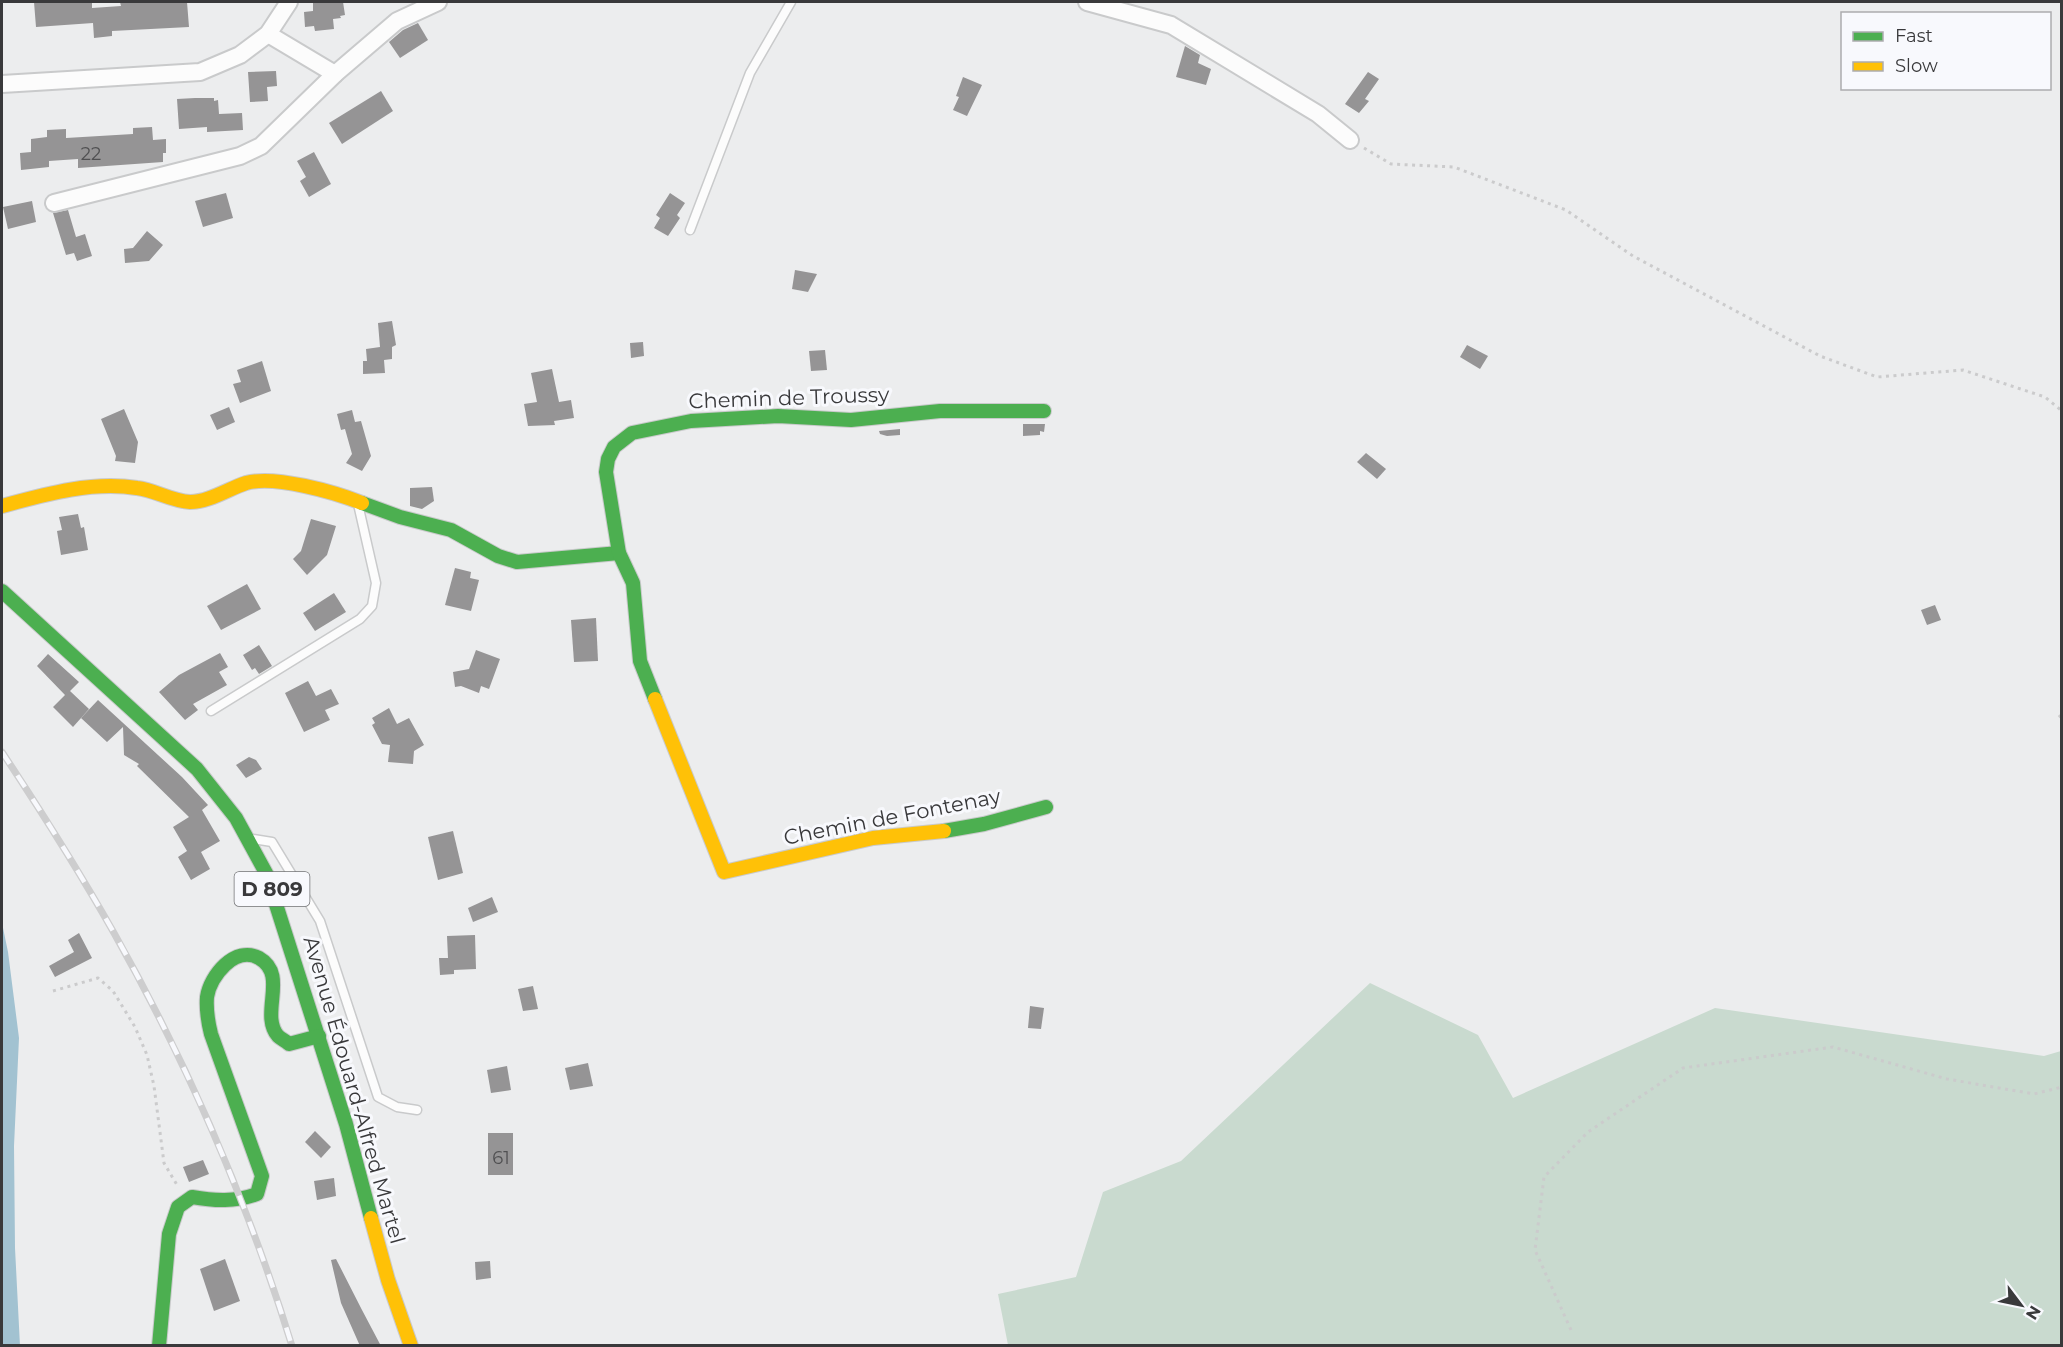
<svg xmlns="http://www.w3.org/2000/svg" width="2063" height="1347" font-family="Montserrat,sans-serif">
<rect width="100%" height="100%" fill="#ecedee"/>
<polygon fill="#c9dacf" points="1370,983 1478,1035 1513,1098 1715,1008 2044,1056 2061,1051 2061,1345 1008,1345 998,1294 1076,1277 1103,1192 1181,1161"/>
<polygon fill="#a2c2d1" points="2,923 8,952 19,1038 14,1146 15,1248 20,1346 2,1345"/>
<g fill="#959495">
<polygon points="34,2 92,2 92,8 121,6 120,2 187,2 189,27 112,31 112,36 94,38 93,23 36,27"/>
<polygon points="313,2 343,2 345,15 340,16 341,18 333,19 334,29 315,31 314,26 305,27 304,12 313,11"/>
<polygon points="418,23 428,40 400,58 389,42 403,30"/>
<polygon points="1185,46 1200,55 1198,63 1211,69 1206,85 1176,77"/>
<polygon points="276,71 277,86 267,87 268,101 250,102 248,72"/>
<polygon points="1368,72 1379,79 1365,99 1369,101 1359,113 1345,104"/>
<polygon points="963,77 982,85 967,116 953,110 959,97 956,96"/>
<polygon points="381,91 393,111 342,144 329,123"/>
<polygon points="195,98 214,98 214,101 218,100 219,114 242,113 243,130 207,132 207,127 179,129 177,99"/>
<polygon points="152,127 153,140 166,139 166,153 163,153 163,162 78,168 78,159 49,161 49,167 21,170 20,153 31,152 31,139 47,137 47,130 66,129 66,138 133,134 133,128"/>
<polygon points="314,152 331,184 309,197 300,181 306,177 297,161"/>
<polygon points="226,193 233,218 203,227 195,201"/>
<polygon points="670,193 685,203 677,215 680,218 668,236 654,228 660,218 656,215"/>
<polygon points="32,201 36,222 8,229 3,207"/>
<polygon points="68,210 76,237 85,234 92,256 77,261 74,253 66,255 53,213"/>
<polygon points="147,231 163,245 149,261 125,263 124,249 133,248"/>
<polygon points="795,270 817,274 808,292 792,289"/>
<polygon points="392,321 396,345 392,347 392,359 384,360 385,373 363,374 363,361 367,361 366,349 380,347 378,323"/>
<polygon points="643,342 644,356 631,358 630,343"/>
<polygon points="1467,345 1488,356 1480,369 1460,357"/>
<polygon points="825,350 827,370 811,371 809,351"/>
<polygon points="262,361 271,391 240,403 233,384 241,382 237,370"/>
<polygon points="552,369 559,402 571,400 574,418 554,421 555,425 528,426 524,404 537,402 531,373"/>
<polygon points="229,407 235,422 217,430 210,415"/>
<polygon points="124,409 138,442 135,463 115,461 116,456 101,419"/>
<polygon points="352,410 355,422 361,421 371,456 362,471 346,463 352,454 345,429 341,430 337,414"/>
<polygon points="1023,424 1045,424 1044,432 1040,431 1040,435 1023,436"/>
<polygon points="900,429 900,435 887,436 880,434 879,431"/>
<polygon points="1366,453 1386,469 1377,479 1357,462"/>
<polygon points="432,487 434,501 422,509 410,506 410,488"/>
<polygon points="78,514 81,528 84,527 88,550 61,555 57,531 62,530 59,517"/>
<polygon points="311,519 336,526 327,555 307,575 293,559 301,551"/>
<polygon points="455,568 471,572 470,578 479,580 471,611 445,605"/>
<polygon points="247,584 261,609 221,630 207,606"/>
<polygon points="334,593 346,612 315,631 303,613"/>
<polygon points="1935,605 1941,620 1927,625 1921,610"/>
<polygon points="596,618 598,661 574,662 571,620"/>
<polygon points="259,645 272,666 259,674 255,668 252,670 243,655"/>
<polygon points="476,650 500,659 489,689 481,686 479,693 461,686 455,687 453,672 469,669"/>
<polygon points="220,653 228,667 219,672 227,685 193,704 198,710 185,720 159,692 179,675"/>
<polygon points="48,654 79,682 70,691 89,709 73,727 53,707 65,695 37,666"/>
<polygon points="308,681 316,696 331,689 339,704 325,710 330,720 304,732 285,693"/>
<polygon points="98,700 182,777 208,805 202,810 220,841 201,852 210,869 191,880 178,857 187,851 173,827 189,817 137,766 139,764 124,755 123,727 107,742 81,718"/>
<polygon points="389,708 397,724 409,718 424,745 414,751 413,764 388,762 390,745 382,744 372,725 375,723 372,718"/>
<polygon points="249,757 256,760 262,769 246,778 236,765"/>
<polygon points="453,831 463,873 438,880 428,837"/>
<polygon points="492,897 498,912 473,922 468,908"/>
<polygon points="79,933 92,958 55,977 49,966 74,952 68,940"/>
<polygon points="475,935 476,969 454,970 454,974 440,975 439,958 448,958 447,936"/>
<polygon points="533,986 538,1009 523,1011 518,989"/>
<polygon points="1030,1006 1044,1008 1041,1029 1028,1028"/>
<polygon points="588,1063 593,1086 570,1090 565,1068"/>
<polygon points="507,1066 511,1090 491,1093 487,1070"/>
<polygon points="315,1131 331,1147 321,1158 305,1142"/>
<rect x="488" y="1133" width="25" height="42"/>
<polygon points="203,1160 209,1174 189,1182 183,1167"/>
<polygon points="334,1178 336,1196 317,1200 314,1181"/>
<polygon points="225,1259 240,1301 214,1311 200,1269"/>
<polygon points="336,1259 362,1310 381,1346 360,1346 341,1303 331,1260"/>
<polygon points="490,1261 491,1278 476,1280 475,1262"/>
</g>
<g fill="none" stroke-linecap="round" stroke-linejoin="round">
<defs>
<g id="lane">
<polyline points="690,230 750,73 791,2"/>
<polyline points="211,711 360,619 372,606 376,583 358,504"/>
<polyline points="253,839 272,842 320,921 378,1097 397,1107 417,1110"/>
</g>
<g id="street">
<polyline points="1087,2 1171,25 1318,114 1350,140"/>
<polyline points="268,34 335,74"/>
<polyline points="2,84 200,72 240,55 268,34 289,2"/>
<polyline points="54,203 240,156 261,146 335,74 397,21 438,2"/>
</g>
<g id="fast">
<polyline points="362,503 400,517 451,530 498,556 517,562 619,553"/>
<polyline points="2,591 197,769 236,818 266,873 346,1124 371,1218"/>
<polyline points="655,699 640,661 633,583 619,553 606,472 608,459 614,447 632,433 691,421 778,416 851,420 940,411 1044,411"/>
<polyline points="944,831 984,824 1046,807"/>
<path d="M159,1346L169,1234L178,1207L192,1197C215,1201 235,1202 257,1194L262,1176L211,1034C208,1022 206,1010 207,997C210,976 235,945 259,958C289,975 259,1014 278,1036C281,1039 286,1041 289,1044L319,1036"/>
</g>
<g id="slow">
<path d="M2,506C46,494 92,481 137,488C155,490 171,501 190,502C209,502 228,489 246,483C275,475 334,492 362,503"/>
<polyline points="655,699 724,872 873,838 944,831"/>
<polyline points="371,1218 388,1280 411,1346"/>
</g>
</defs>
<use href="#lane" stroke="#c9cacb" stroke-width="11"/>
<use href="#street" stroke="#c9cacb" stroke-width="20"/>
<use href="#fast" stroke="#c9cacb" stroke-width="16"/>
<use href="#slow" stroke="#c9cacb" stroke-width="16"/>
<g stroke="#cbcbcc" stroke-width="3" stroke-dasharray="3 4.5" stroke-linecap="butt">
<polyline points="1364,148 1391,164 1454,167 1566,210 1633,256 1820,356 1877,377 1963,370 2045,397 2062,411"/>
<polyline points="2059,715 2062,719"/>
<polyline points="53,991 98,978 113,991 135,1027 147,1055 154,1086 164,1163 177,1185"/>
<polyline points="1571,1330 1535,1250 1544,1177 1588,1132 1683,1068 1833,1047 1947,1079 2034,1094 2062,1087"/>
</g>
<use href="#lane" stroke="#fcfcfc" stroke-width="8"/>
<use href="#street" stroke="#fcfcfc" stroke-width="16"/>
<use href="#fast" stroke="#4caf50" stroke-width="14"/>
<use href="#slow" stroke="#ffc107" stroke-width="14"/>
<defs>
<path id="rail" d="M2,752C41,811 79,871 114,933C187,1063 248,1203 292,1346"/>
</defs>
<use href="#rail" stroke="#cdcdce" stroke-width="7"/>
<use href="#rail" stroke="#f8f9fd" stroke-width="4.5" stroke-dasharray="14" stroke-linecap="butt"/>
</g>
<g text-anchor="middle" stroke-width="6" stroke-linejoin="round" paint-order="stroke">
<g font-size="18" fill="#505052">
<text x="91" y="160">22</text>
<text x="501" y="1164">61</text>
</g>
<rect fill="#f8f9fd" stroke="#727375" stroke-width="1.5" x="234.5" y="872" width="75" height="34" rx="4.5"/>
<g font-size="20" font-weight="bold" fill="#39393b">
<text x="272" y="896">D 809</text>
</g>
<g font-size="21" fill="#39393b" stroke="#f8f9fd">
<text transform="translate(789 398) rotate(-2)" y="7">Chemin de Troussy</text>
<text transform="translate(892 817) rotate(-11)" y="7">Chemin de Fontenay</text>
<text transform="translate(354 1090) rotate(74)" y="7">Avenue Édouard-Alfred Martel</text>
</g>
</g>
<rect width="2063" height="1347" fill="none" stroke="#39393b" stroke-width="6"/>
<rect x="1841" y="12" width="210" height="78" fill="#f8f9fd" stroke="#acacaf" stroke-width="1.5"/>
<rect x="1853" y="32" width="30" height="9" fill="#4caf50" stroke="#acacaf" stroke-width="1.5"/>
<text x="1895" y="42" font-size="18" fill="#39393b">Fast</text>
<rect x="1853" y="62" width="30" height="9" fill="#ffc107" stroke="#acacaf" stroke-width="1.5"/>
<text x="1895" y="72" font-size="18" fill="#39393b">Slow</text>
<g transform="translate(2021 1305) rotate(122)" stroke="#f8f9fd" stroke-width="4.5" paint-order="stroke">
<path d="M0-4.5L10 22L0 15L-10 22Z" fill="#39393b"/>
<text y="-9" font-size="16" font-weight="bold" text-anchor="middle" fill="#39393b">N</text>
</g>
</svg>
